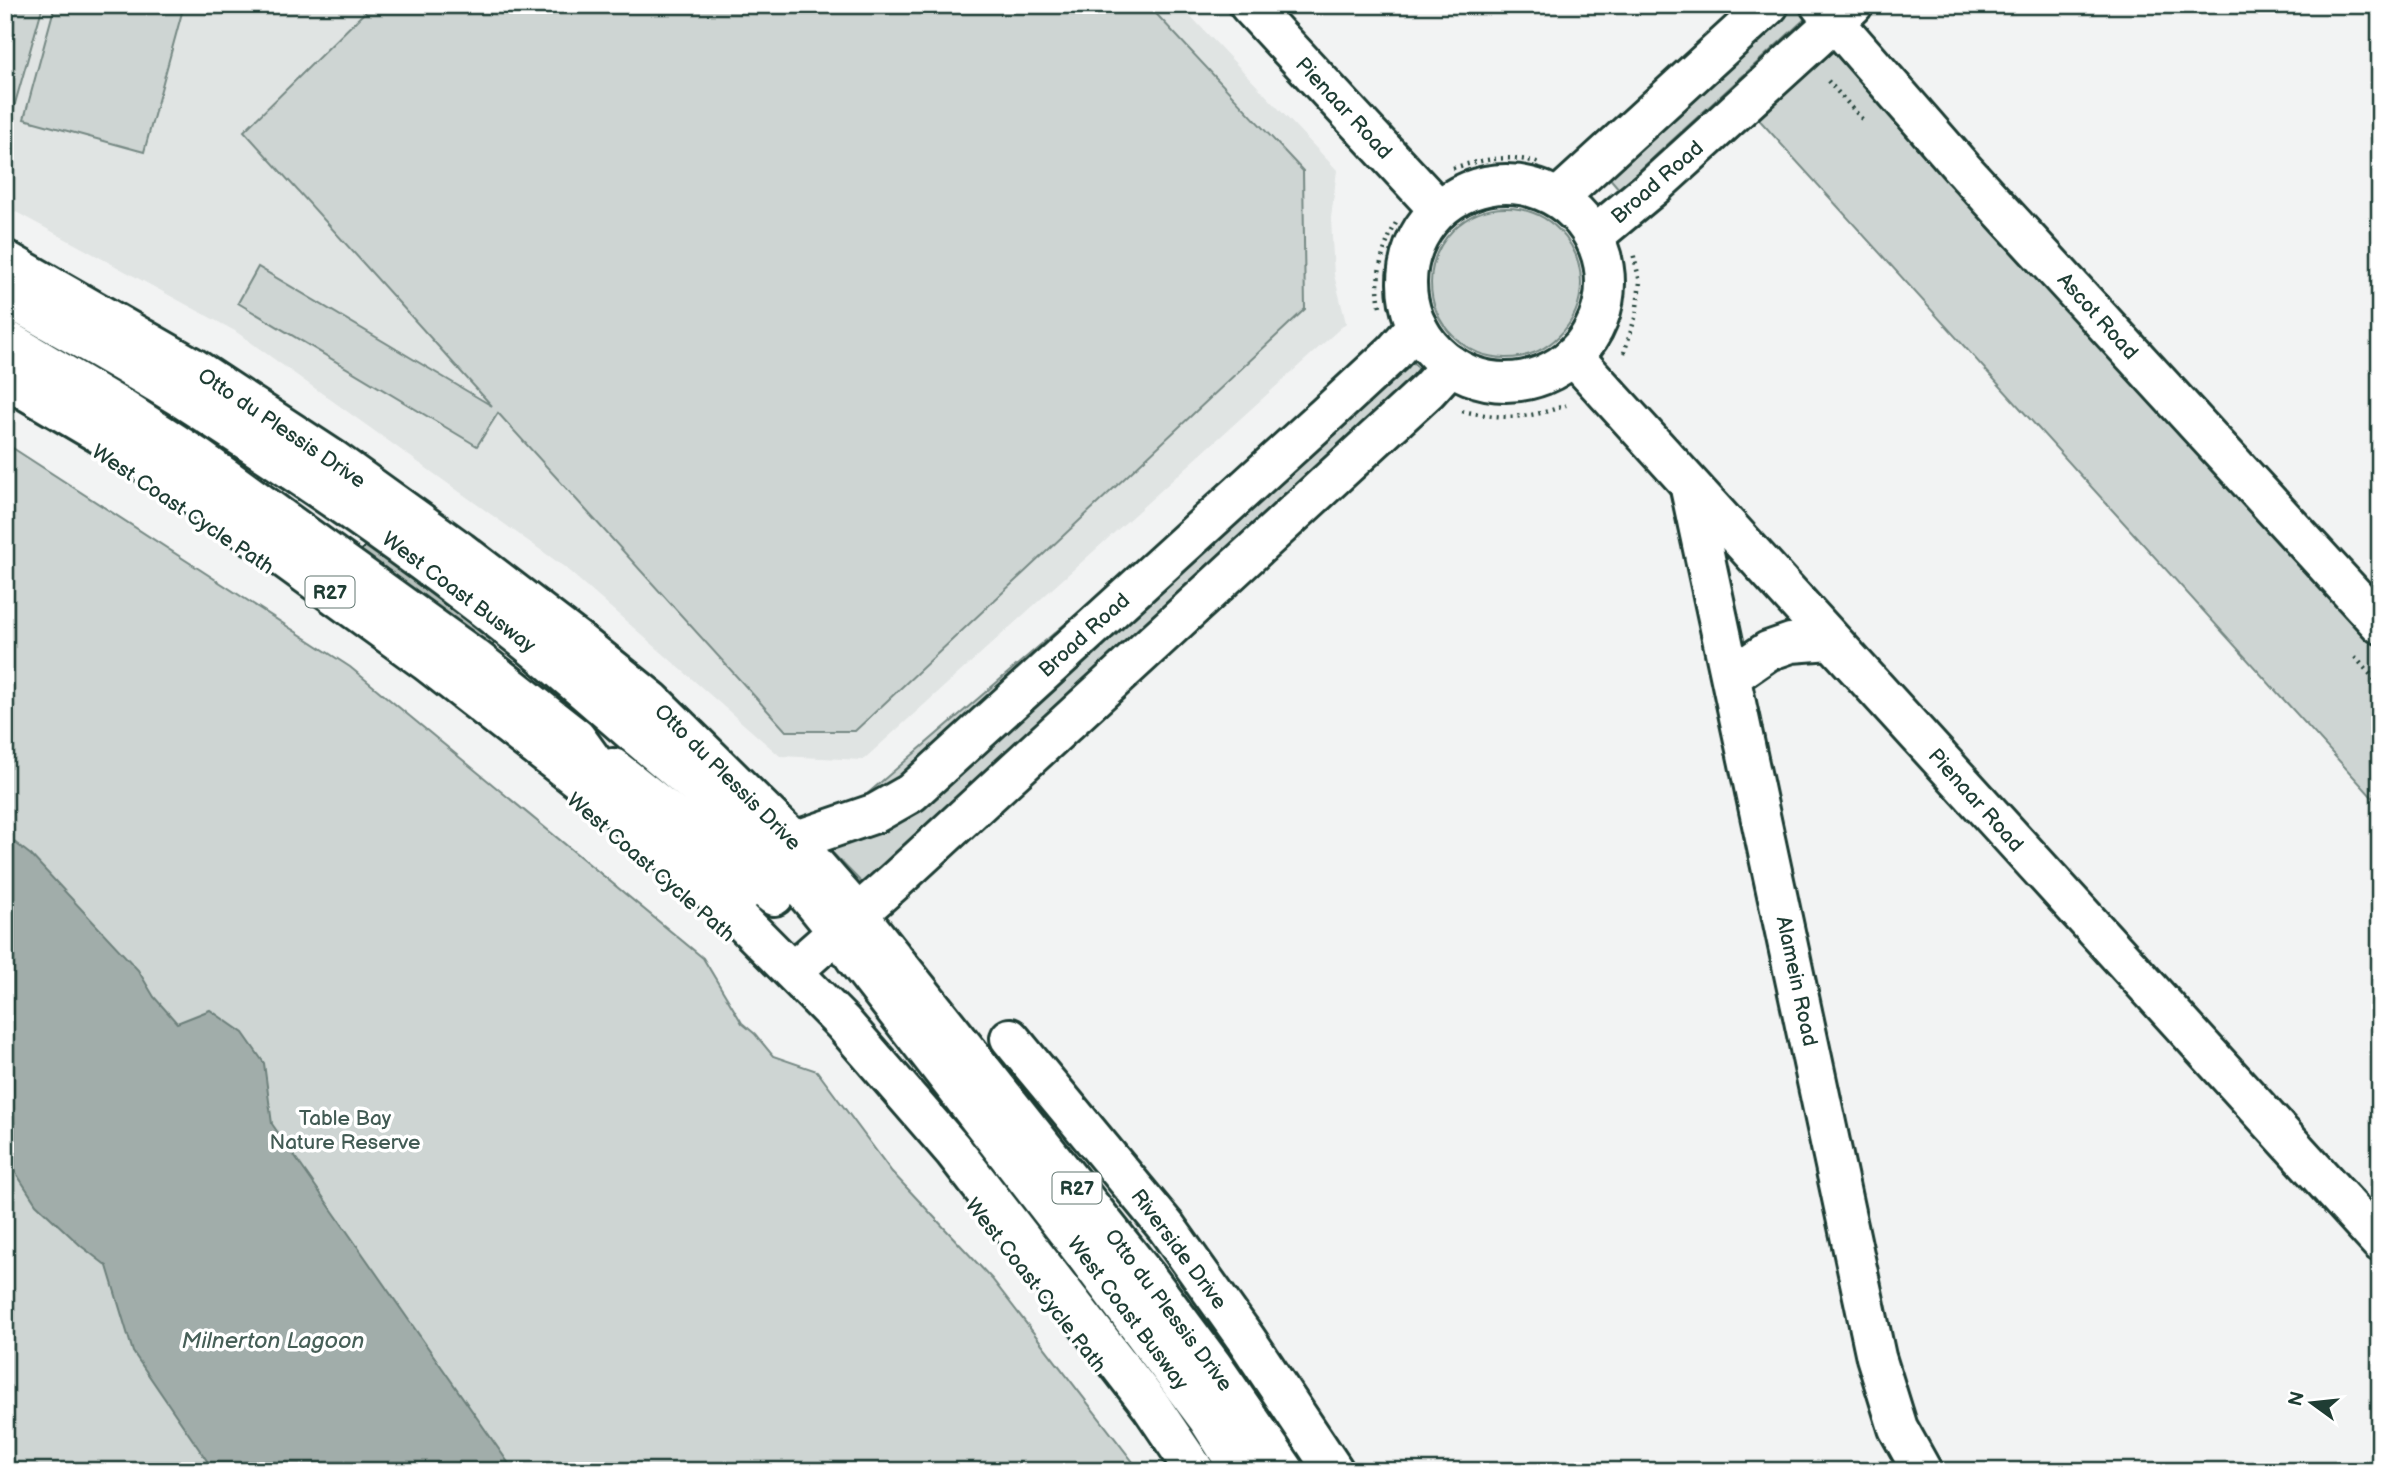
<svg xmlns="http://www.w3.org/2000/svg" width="2385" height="1476" font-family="'Balsamiq Sans',sans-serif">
<rect width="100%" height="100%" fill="#f2f3f3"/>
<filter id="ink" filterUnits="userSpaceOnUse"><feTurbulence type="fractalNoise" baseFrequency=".0143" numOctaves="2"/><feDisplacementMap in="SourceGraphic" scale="14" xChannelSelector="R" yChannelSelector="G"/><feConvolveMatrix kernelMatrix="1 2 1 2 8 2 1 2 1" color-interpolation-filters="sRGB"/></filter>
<g filter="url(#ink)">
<polygon fill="#e0e4e3" points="5,5 1180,5 1337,170 1331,218 1334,275 1346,323 863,760 780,756 563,566 235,331 5,206"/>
<g fill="#ced5d3" stroke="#768984" stroke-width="2">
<polygon points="5,5 43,5 12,114 5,112"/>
<polygon points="55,5 184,5 144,152 24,119"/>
<polygon points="372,5 1148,5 1303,171 1305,309 855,731 786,731 498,413 477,446 238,303 258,267 492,406 244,131"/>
<polygon points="1796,5 1820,5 1619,189 1608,176"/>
<polygon points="1834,22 2380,624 2380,806 1745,104"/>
<circle cx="1506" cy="283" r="75"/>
<polygon points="1394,341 1420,370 864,885 817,837"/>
<polygon points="5,443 350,667 703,958 742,1023 755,1034 773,1056 817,1071 892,1172 992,1279 1140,1471 5,1471"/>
</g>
<polygon fill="#a1adaa" stroke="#6d807b" stroke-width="2" points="5,835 31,855 138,970 154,997 177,1023 210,1010 243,1033 264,1063 272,1124 514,1471 214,1471 133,1352 107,1266 81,1246 36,1204 5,1156"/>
<polygon fill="#b7c1bd" stroke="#1f3d34" stroke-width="2" points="369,540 499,637 488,651 359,554"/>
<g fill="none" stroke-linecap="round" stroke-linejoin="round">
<defs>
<g id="minor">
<polyline points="1249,5 1439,210"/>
<polyline points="1820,5 1963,169 2380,624"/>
<circle cx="1506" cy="283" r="99"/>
<polyline points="1558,198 1769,5"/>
<polyline points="1594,236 1653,187 1853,5"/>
<path d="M5,295C63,329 123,361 180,397C297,472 414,551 523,639C560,669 595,700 631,731C713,800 797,869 856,959L1084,1253L1208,1419L1241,1471"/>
<polyline points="5,339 122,409 198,458 477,660 576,738 631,814"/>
<polyline points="1573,356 2380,1242"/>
<polyline points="1690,488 1876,1357 1898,1428 1922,1471"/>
<polyline points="1732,676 1768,651 1791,643 1830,640"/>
<polyline points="613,768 774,896"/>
<polyline points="728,907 794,841 876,813 911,793 1326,415 1393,353 1417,326"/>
<polyline points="793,971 895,881 1428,390 1451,365"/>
<polyline points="1010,1038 1167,1228 1246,1339 1334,1471"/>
</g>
<g id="major">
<polyline points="5,260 192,367 335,461 460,551 575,639 652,701 794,841 858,914 1148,1279 1212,1365 1285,1471"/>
<polyline points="5,378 112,441 230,519 426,661 641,828 728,907 843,1023 953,1150 1151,1406 1195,1471"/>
</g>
</defs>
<use href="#minor" stroke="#1f3d34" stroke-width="44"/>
<use href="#major" stroke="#1f3d34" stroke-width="44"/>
<g stroke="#1f3d34" stroke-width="4.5" stroke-dasharray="2 5" stroke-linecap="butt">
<polyline points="1828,81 1862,119"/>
<path d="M1453,168C1484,159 1509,154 1540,163"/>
<path d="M1380,306C1374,276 1383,247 1397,221"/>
<polyline points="1624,353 1636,315 1640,282 1633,253"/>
<path d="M1462,411C1502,419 1527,420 1566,405"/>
<polyline points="2355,657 2380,685"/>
</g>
<use href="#minor" stroke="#fff" stroke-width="38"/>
<use href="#major" stroke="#fff" stroke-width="38"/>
</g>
</g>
<g text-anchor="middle" stroke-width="7" stroke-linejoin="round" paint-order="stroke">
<g fill="#fff" stroke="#627771" stroke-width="2">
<rect x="305.5" y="576.5" width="49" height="31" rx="5"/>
<rect x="1052.5" y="1172.5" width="49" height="31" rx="5"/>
</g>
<g font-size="19" font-weight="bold" fill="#1f3d34">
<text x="330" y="599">R27</text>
<text x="1077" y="1195">R27</text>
</g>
<g font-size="21" fill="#1f3d34" stroke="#fff">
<text transform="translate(1344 108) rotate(47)" y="7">Pienaar Road</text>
<text transform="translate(1657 182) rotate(-41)" y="7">Broad Road</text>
<text transform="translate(2098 316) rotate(48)" y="7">Ascot Road</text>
<text transform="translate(282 428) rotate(34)" y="7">Otto du Plessis Drive</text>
<text transform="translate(183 509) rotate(34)" y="7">West Coast Cycle Path</text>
<text transform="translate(459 592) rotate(37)" y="7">West Coast Busway</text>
<text transform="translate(1084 635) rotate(-42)" y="7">Broad Road</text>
<text transform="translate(728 777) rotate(45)" y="7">Otto du Plessis Drive</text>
<text transform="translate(1976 800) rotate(48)" y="7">Pienaar Road</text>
<text transform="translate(651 867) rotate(41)" y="7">West Coast Cycle Path</text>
<text transform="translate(1797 981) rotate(78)" y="7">Alamein Road</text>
<text transform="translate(1179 1249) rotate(53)" y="7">Riverside Drive</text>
<text transform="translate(1036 1285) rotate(52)" y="7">West Coast Cycle Path</text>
<text transform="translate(1169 1310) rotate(53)" y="7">Otto du Plessis Drive</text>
<text transform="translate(1128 1313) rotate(53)" y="7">West Coast Busway</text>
</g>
<g font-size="21" fill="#425b54" stroke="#fff">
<text x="345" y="1125">Table Bay<tspan x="345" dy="24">Nature Reserve</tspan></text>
</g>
<g font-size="23" font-style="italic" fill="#465f57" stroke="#fff">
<text x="273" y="1348">Milnerton Lagoon</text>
</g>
</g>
<rect width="2385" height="1476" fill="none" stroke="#fff" stroke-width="28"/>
<rect x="14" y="14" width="2357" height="1448" fill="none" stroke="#1f3d34" stroke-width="2.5" filter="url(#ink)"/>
<g transform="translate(2312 1403) rotate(285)" stroke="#ffffff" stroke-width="5" paint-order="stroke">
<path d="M0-5L12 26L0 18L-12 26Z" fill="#1f3d34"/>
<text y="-10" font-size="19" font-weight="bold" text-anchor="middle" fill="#1f3d34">N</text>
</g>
</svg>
